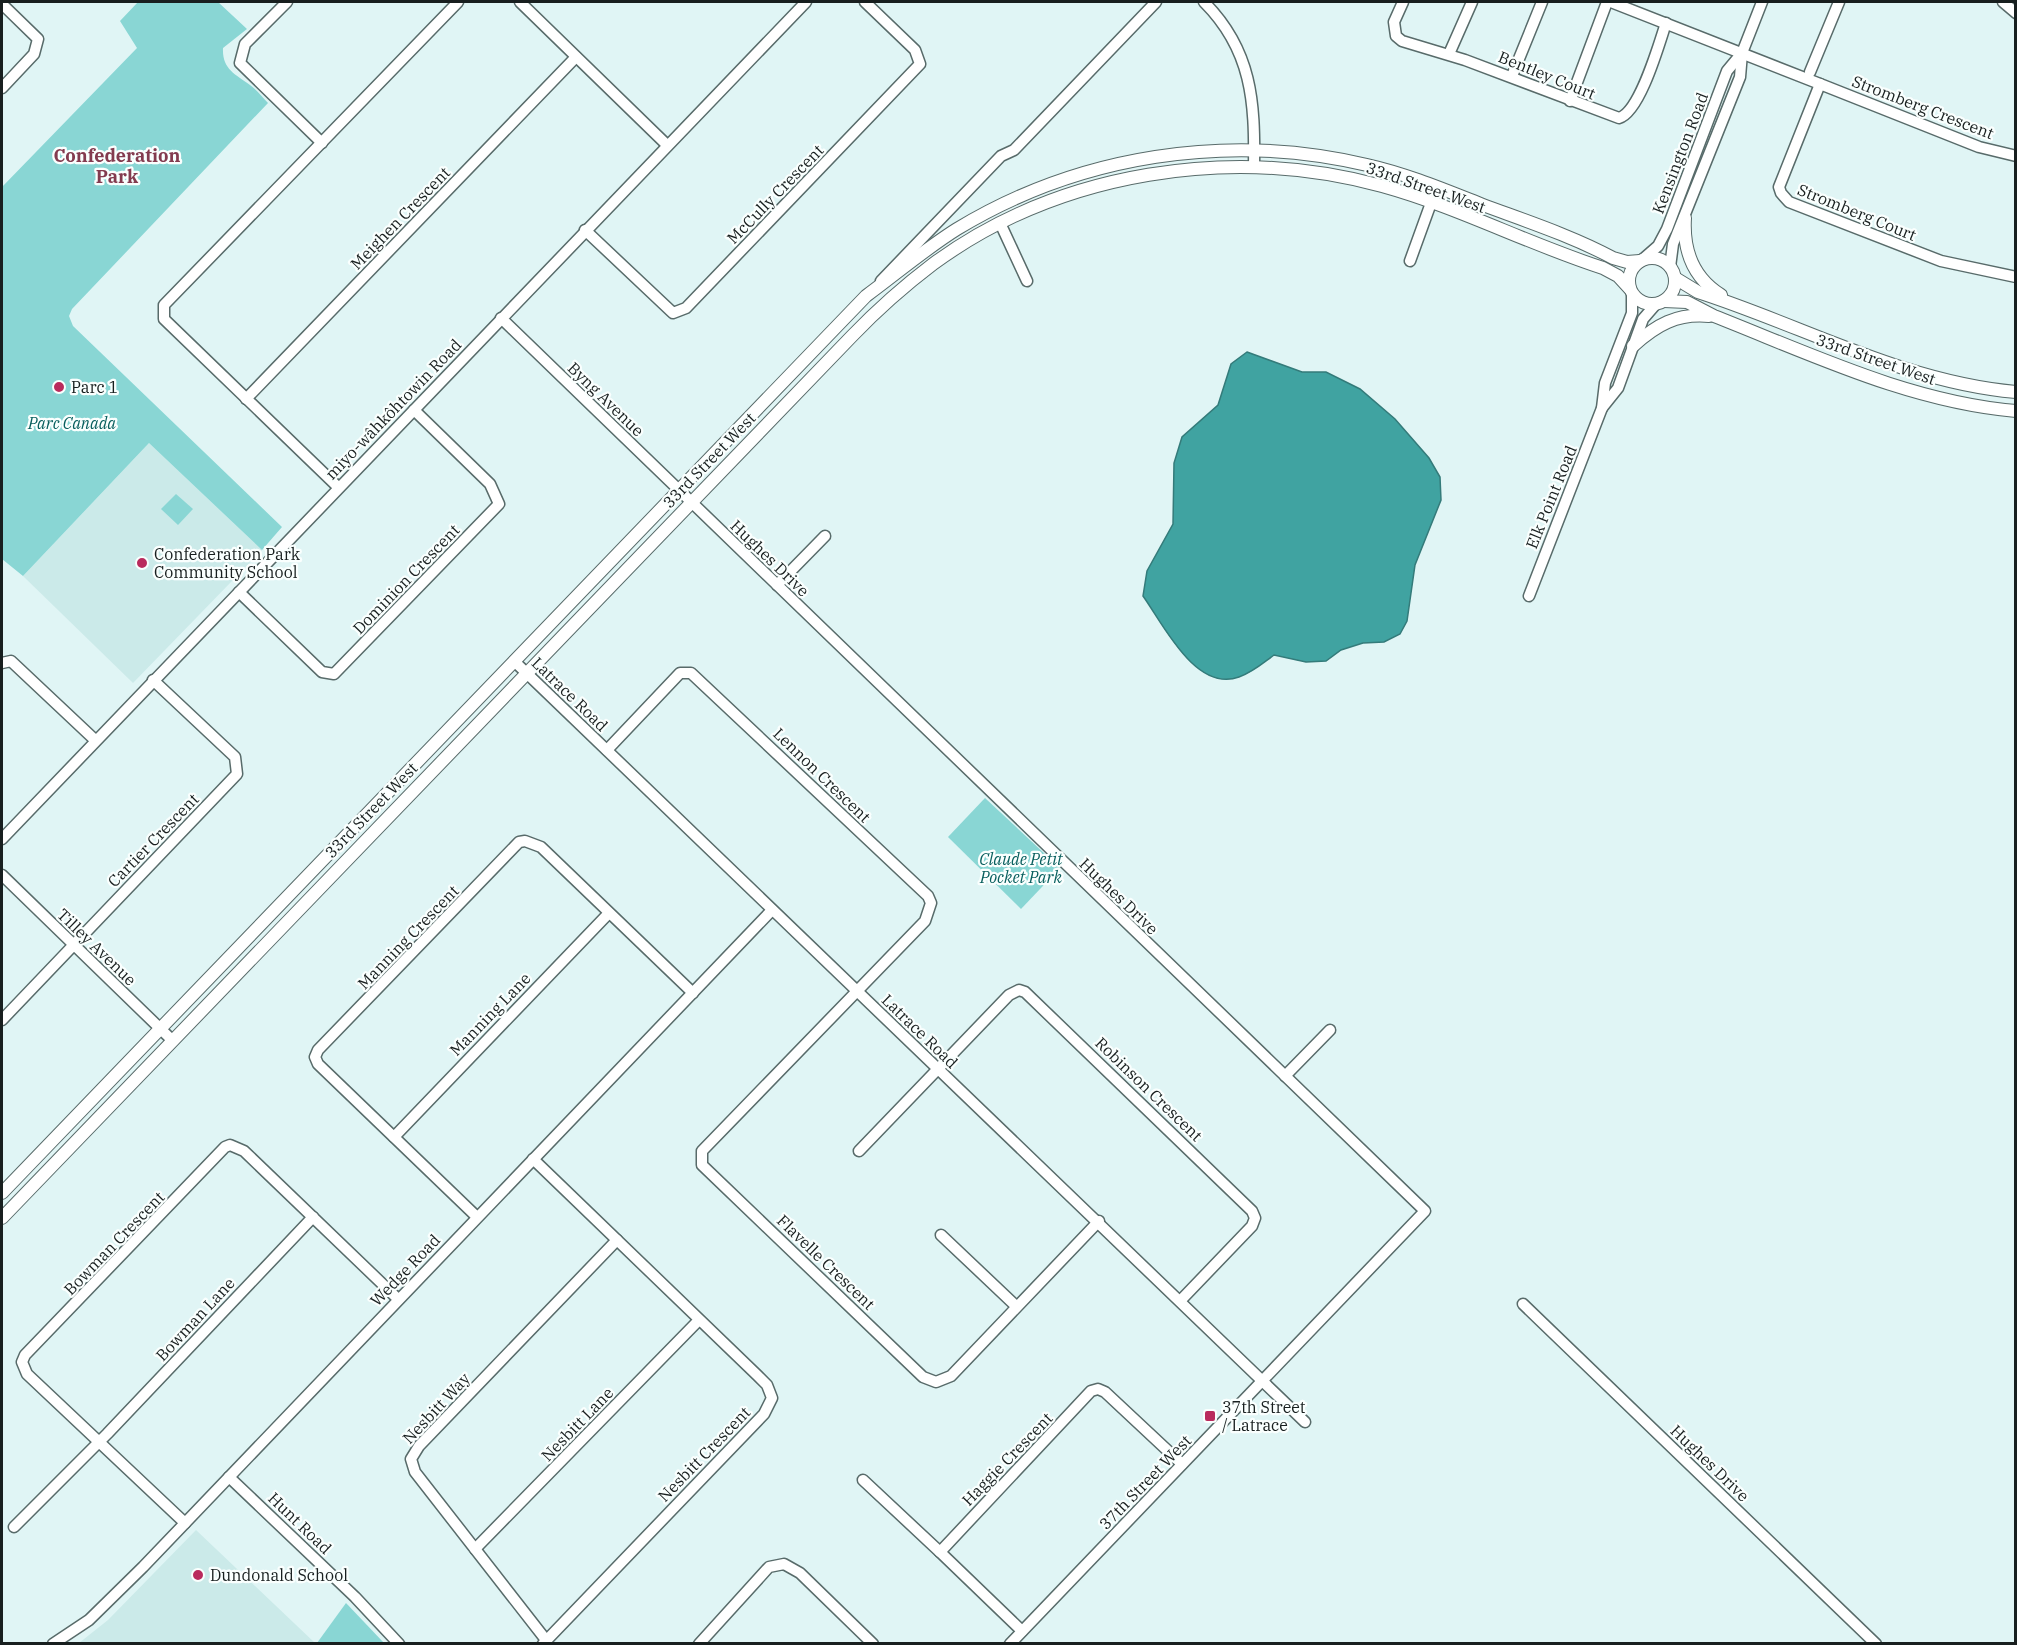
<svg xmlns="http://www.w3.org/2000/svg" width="2017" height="1645" font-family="'IBM Plex Serif',serif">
<rect width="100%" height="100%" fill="#e0f5f5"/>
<g fill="#cbeae9">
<polygon points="149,443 262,550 133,683 23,576"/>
<polygon points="196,1530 315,1643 79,1643 108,1620"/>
</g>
<g fill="#89d6d4">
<path d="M138,2H218L247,29L223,48C222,69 235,74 250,85C257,90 262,97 268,103L72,309L69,316L73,326L282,527L262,550L149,443L23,576L2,559V187L137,48L120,21Z"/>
<polygon points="176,494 193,509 178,525 161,509"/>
<polygon points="985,798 1060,868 1021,909 948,837"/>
<polygon points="346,1603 384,1643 317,1643"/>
</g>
<path fill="#40a3a1" stroke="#347b7a" stroke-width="1.5" d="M1247,352L1302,372H1326L1360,389L1395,419L1429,458L1440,477L1441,500L1415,565L1407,621L1400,634L1384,642L1363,643L1341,650L1326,661L1306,662L1274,655C1263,663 1253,672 1239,677C1196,693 1163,624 1143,596L1147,571L1173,524L1174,463L1182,437L1218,405L1231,364Z"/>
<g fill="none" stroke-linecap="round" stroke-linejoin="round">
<defs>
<g id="minor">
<polyline points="287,2 245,44 240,63 322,143"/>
<polyline points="520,2 667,145"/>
<path d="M1204,2C1252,50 1255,102 1254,166"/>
<path d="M1403,2L1394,22L1396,36L1402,41L1465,60L1619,118C1640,112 1659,44 1666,23"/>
<polyline points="1611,2 1820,84 1779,187 1781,193 1789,202 1941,261 2016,277"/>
<polyline points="2003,2 2016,13"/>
<polyline points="2,4 38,39 34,54 2,88"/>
<polyline points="1449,54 1472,2"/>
<polyline points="1810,72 1839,2"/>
<polyline points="1512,76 1542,2"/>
<polyline points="1820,84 1979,147 2016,156"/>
<polyline points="1570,101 1607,2"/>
<polyline points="1001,225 1027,281"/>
<polyline points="585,230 673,313 686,308 920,64 915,50 865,2"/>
<polyline points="1642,260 1658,246 1667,229 1727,71 1742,53"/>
<polyline points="1410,261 1431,203"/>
<polyline points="1670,267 1673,244 1740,77 1742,53 1762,2"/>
<polyline points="881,281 1001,156 1014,150 1156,2"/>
<polyline points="501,318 1425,1211 1010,1644"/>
<polyline points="246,399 576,57"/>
<polyline points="1602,408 1618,388 1643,319 1656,304"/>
<polyline points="338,487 164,319 164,305 458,2"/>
<polyline points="777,585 825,536"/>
<polyline points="239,592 322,672 334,674 499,504 490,484 414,410"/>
<polyline points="1529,596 1602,408 1605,383 1632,313 1632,295"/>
<polyline points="514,661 1305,1422"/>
<polyline points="2,663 11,661 95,740"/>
<polyline points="607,750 680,673 691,673 928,896 931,903 925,921 702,1151 702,1165 923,1377 936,1382 951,1376 1099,1221"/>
<polyline points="2,839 806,2"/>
<polyline points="2,875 172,1040"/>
<polyline points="2,1020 237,774 235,757 153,680"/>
<polyline points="1285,1076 1330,1030"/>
<polyline points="394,1137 609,913"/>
<polyline points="859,1151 1009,995 1019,990 1025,992 1252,1211 1255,1218 1252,1226 1181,1300"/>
<polyline points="533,1159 757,1375 767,1385 772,1398 764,1414 543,1644"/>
<polyline points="477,1217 318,1064 315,1057 318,1050 519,842 525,841 541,847 693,993"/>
<polyline points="941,1235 1016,1306"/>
<polyline points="1523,1304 1876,1644"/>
<polyline points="229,1477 355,1597 399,1644"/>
<polyline points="863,1480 940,1552"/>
<polyline points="185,1523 27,1374 22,1362 25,1355 225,1147 230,1145 244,1151 398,1299"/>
<polyline points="14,1527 107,1434 313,1217"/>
<polyline points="475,1549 699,1320"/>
<polyline points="1022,1631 940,1552 1091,1391 1098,1389 1105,1392 1182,1464"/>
<polyline points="546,1640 415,1472 411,1459 419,1446 617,1240"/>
<polyline points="53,1644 89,1620 143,1567 772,910"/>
<polyline points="699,1644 769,1567 784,1564 800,1573 873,1644"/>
</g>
<g id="major">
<path d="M1685,218C1683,250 1692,277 1721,295"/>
<circle cx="1652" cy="281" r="23"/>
<path d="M1675,278L1698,292C1804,326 1903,382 2016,392"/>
<path d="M1664,301L1687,302L1714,316C1811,354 1910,402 2016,411"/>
<path d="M1633,346C1656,325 1677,313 1709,316"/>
<path d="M2,1193L866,296C896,274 925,249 957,229C1079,155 1228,132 1367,165C1407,174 1445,190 1483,205C1526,221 1572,236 1613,258L1627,262L1640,261"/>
<path d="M2,1218L852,336C877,310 904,286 933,264C1060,171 1231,145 1382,186C1458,207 1528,244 1603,268L1618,276L1629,288"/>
</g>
</defs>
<use href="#minor" stroke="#586b6a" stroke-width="13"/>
<use href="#major" stroke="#586b6a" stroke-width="14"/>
<use href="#minor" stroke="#fff" stroke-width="10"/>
<use href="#major" stroke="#fff" stroke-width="12"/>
</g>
<g fill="#b92b5d" stroke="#fafffe" stroke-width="2">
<circle cx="59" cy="387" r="6"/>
<circle cx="142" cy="563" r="6"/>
<rect x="1204" y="1410" width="12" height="12" rx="3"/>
<circle cx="198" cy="1575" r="6"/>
</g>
<g text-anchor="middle" stroke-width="4.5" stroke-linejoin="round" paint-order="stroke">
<g font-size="16" fill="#181f1f" stroke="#fafffe">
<text transform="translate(1547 75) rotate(22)" y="6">Bentley Court</text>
<text transform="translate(1923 107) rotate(21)" y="6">Stromberg Crescent</text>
<text transform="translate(1680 153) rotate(-69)" y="6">Kensington Road</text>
<text transform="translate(1426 187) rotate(19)" y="6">33rd Street West</text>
<text transform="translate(775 194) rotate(-46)" y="6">McCully Crescent</text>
<text transform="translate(1857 212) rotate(22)" y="6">Stromberg Court</text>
<text transform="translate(400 218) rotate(-46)" y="6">Meighen Crescent</text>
<text transform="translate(1876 359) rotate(19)" y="6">33rd Street West</text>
<text transform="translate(606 399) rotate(44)" y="6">Byng Avenue</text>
<text transform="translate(393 409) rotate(-46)" y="6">miyo-wâhkôhtowin Road</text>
<text transform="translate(709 460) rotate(-46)" y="6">33rd Street West</text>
<text transform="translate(1551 497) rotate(-68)" y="6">Elk Point Road</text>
<text transform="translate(770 558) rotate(44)" y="6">Hughes Drive</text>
<text transform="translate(406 579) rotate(-46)" y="6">Dominion Crescent</text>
<text transform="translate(570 694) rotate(44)" y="6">Latrace Road</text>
<text transform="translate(822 775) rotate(44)" y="6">Lennon Crescent</text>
<text transform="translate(371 810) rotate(-46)" y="6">33rd Street West</text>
<text transform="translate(153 840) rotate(-46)" y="6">Cartier Crescent</text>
<text transform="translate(1119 896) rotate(44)" y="6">Hughes Drive</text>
<text transform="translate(408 937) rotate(-46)" y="6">Manning Crescent</text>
<text transform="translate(97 947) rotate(44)" y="6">Tilley Avenue</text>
<text transform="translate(490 1014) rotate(-46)" y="6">Manning Lane</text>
<text transform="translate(920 1031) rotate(44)" y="6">Latrace Road</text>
<text transform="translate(1149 1089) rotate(44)" y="6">Robinson Crescent</text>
<text transform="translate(114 1243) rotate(-46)" y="6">Bowman Crescent</text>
<text transform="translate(826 1262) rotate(44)" y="6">Flavelle Crescent</text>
<text transform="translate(405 1270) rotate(-46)" y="6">Wedge Road</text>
<text transform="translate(195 1319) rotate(-47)" y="6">Bowman Lane</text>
<text transform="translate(436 1408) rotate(-47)" y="6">Nesbitt Way</text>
<text transform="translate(577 1424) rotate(-46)" y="6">Nesbitt Lane</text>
<text transform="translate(704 1454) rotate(-46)" y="6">Nesbitt Crescent</text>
<text transform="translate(1007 1459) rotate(-46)" y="6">Haggie Crescent</text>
<text transform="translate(1710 1463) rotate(44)" y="6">Hughes Drive</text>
<text transform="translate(1145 1482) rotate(-46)" y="6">37th Street West</text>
<text transform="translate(300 1523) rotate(44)" y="6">Hunt Road</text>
</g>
<g font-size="16" fill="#181f1f" stroke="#fafffe" text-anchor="start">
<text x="71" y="393">Parc 1</text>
<text x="154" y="560">Confederation Park<tspan x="154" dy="18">Community School</tspan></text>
<text x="1222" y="1413">37th Street<tspan x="1222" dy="18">/ Latrace</tspan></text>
<text x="210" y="1581">Dundonald School</text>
</g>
<g font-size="16" font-style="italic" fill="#085f5e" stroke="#fafffe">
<text x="72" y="429">Parc Canada</text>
<text x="1021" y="865">Claude Petit<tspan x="1021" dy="18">Pocket Park</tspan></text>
</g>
<g font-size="18" font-weight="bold" fill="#833b4f" stroke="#fafffe">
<text x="117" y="162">Confederation<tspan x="117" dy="21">Park</tspan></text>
</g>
</g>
<rect width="2017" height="1645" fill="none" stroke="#181f1f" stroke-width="6"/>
</svg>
